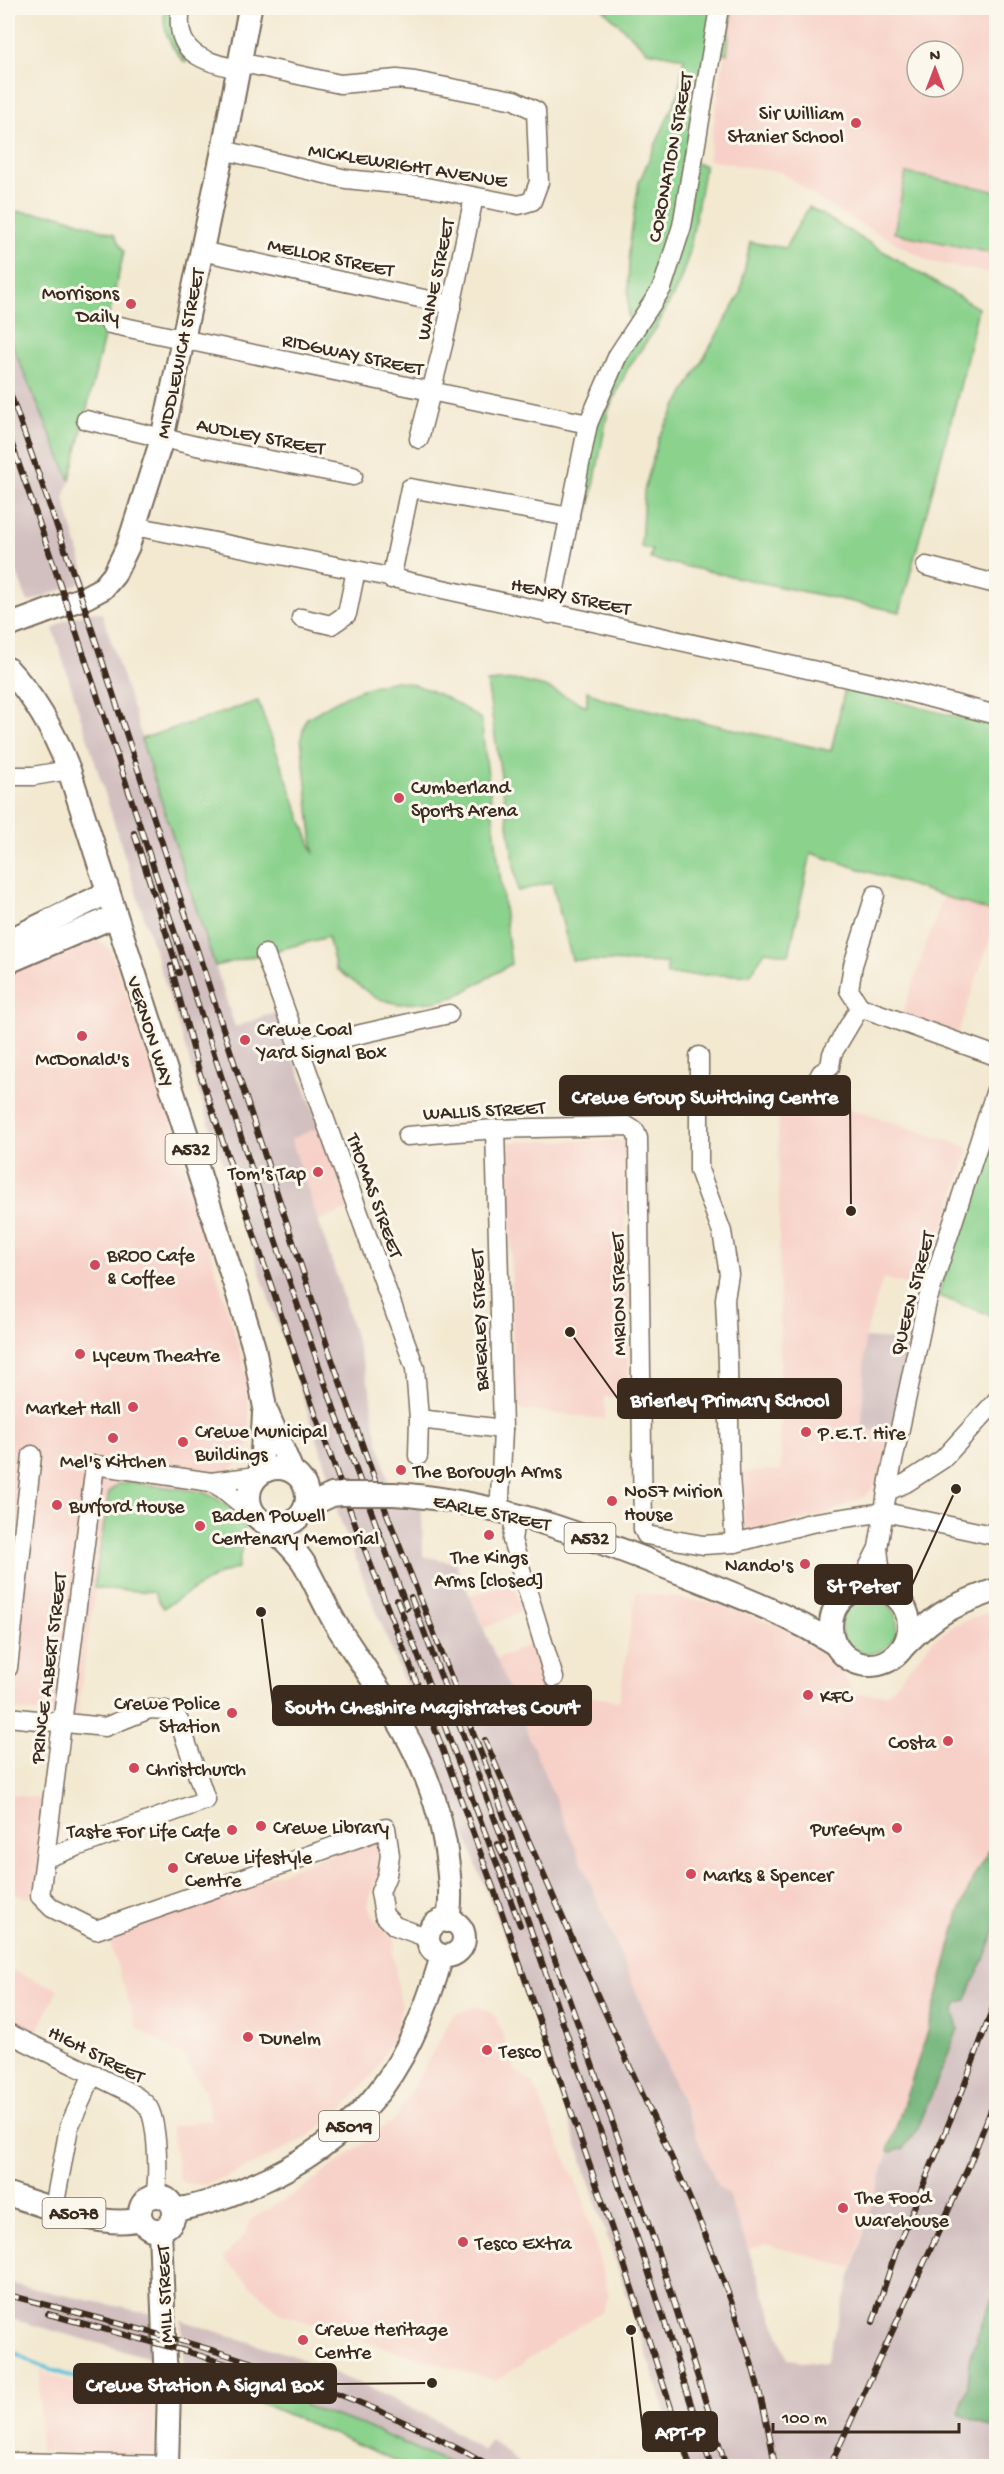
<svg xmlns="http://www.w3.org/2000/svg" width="1004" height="2474" font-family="'Gochi Hand',sans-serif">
<rect width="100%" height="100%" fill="#fbf7ec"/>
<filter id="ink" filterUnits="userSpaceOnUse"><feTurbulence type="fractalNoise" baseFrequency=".0167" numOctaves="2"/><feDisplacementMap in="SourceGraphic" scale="12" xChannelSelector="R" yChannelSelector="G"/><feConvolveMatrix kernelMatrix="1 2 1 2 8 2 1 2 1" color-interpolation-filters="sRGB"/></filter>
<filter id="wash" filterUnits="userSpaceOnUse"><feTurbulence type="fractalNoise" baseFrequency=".008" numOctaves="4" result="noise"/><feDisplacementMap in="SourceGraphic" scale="24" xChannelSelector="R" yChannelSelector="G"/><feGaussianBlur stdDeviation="1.35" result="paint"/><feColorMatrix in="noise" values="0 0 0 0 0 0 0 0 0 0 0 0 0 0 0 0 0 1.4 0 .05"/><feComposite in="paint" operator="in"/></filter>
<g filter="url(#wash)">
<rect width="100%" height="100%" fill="#f3e9d1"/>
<g fill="#f7d1c8" fill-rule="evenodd">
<path d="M732,8H996V274L930,262L827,205L783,173L708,160ZM917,51H953V87H917Z"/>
<polygon points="943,896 996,914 996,922 958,1033 902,1015"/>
<polygon points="96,938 111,950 178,1142 247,1376 250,1441 244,1454 210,1494 129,1482 118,1484 109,1492 77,1716 8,1710 8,970 77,939"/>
<polygon points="778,1085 970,1148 924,1284 915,1287 883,1278 865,1337 862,1428 893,1436 880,1478 866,1496 827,1514 744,1533 743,1472 781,1470"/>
<polygon points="320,1127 350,1209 318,1221 291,1138"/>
<polygon points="624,1140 629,1397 605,1397 605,1419 514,1409 509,1142"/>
<polygon points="513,1582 522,1612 484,1628 470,1596"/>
<polygon points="636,1592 725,1605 785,1629 840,1667 854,1694 887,1694 933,1640 954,1625 996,1609 996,1839 974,1876 959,1913 928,2031 888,2151 852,2268 765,2244 748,2250 728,2194 718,2187 496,1659 532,1644 546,1690 550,1693 565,1695 569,1702 583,1695 619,1701"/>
<polygon points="8,1794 46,1799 36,1886 30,1898 8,1894"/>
<polygon points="373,1840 381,1842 380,1869 367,1905 380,1927 395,1939 393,1953 401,2007 397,2029 375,2072 340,2112 305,2139 225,2178 204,2185 183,2183 179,2178 171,2127 211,2119 205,2090 184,2057 137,2028 107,1934"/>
<polygon points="8,1969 58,1989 35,2037 8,2023"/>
<polygon points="477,2007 489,2011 497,2019 515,2071 532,2082 583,2198 609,2295 603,2310 496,2381 414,2357 279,2313 223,2258 245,2235 250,2220 305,2187 396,2118 454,2014"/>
<polygon points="40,2371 91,2390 154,2408 155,2456 40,2452"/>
</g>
<g fill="#d2bfc0">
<polygon points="8,335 70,480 64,499 87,581 28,602 8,551"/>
<polygon points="91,611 102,613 235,1027 276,1012 320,1127 291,1139 340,1286 370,1388 375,1427 389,1485 422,1506 423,1556 456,1563 718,2187 728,2194 788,2359 825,2364 888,2151 928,2031 959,1913 996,1840 996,2466 684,2466 521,1978 336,1509 343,1502 336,1480 331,1480 209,1123 53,629 63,621"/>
<polygon points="865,1338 909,1340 893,1436 862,1428"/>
<polygon points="8,2283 153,2314 150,2358 8,2318"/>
<polygon points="181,2320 297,2357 374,2390 440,2422 483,2451 491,2439 522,2466 408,2466 184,2370"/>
</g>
<g fill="#8bd28d" stroke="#637e56" stroke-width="1.5">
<path d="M165,8H181L194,55L185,63C170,46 161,30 165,8Z"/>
<polygon points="602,8 732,8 727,54 711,53 693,163 705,165 689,254 679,284 656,328 628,368 608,411 589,511 585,520 570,517 588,424 639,325 628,317 629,248 639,182 679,92 684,58 647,51"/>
<polygon points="906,173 996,191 996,230 992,253 894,233"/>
<polygon points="809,207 978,308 963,375 900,612 650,559 652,550 641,547 644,491 659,437 740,294 750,242 785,248"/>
<polygon points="8,211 59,215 114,234 124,252 70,480 8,335"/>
<polygon points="516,680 545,687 587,706 587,691 606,700 831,751 845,688 996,727 996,898 992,912 811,853 789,955 765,951 750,975 667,975 667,963 572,960 552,882 518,891 487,682"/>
<path d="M397,681C430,686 453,701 481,719L511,964L457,996L434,1002L398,1004L376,998L336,969L328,937L215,966L141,739L258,701L314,854L301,738L306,719C338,699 359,686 397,681Z"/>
<polygon points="996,1118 996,1317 938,1296"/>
<polygon points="129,1482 203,1492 216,1498 246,1520 238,1568 219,1574 163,1608 154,1592 94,1588 109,1492 118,1484"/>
<circle cx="869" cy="1625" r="28"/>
<polygon points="222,2371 269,2386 305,2401 305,2406 362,2425 456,2466 408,2466 240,2394 222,2391"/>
</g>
<g fill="#70b478" stroke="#566f4b" stroke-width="1.5">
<path d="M996,1839C997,1866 1000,1894 996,1920C993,1948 975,1973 966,2000L958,2002L954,2010L958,2029L918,2128L904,2148L891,2152L888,2151L928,2031L959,1913L974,1876Z"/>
<polygon points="996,2292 996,2429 959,2414 968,2384 970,2358 983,2320"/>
</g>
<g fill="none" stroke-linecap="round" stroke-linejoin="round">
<polyline stroke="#5abfd9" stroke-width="4" points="8,2349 36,2364 142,2402 152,2403"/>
</g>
</g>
<g filter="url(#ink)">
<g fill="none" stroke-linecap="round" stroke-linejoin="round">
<defs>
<g id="minor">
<path d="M181,8C173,53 202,61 238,69"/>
<polyline points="223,150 346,179 426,187 519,205 532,201 539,182 536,111 514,100 415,81 397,79 340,84 239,62"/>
<polyline points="201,251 452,305"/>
<polyline points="110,324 588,424"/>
<polyline points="86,420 201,447 353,476"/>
<polyline points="419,439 443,345 474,197"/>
<polyline points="134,526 356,570 889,687 996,715"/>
<polyline points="926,566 996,584"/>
<polyline points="391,579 410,488 570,517"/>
<polyline points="550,614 588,424 618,355 662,288 682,226 719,8"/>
<polyline points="301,618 331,625 347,614 356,570"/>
<polyline points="8,776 33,776 69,770"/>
<polyline points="265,954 415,1368 419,1419 418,1456"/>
<polyline points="860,1007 996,1056"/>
<polyline points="299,1048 449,1014"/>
<polyline points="699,1056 699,1170 722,1232 729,1274 725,1299 728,1364 730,1475 735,1543"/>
<polyline points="816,1082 821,1073 830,1067 832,1054 860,1007 849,990 853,965 875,895"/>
<polyline points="495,1129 503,1429 500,1498 497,1508"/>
<polyline points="407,1136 495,1129 627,1126 635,1131 638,1138 643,1529 646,1535 703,1545 735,1543 811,1523 885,1512 996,1536"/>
<polyline points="419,1419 503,1429"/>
<polyline points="257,1476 211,1482 95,1465 40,1896 52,1908 96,1930 386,1828 390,1855 387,1875 380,1892 384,1915 395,1926 428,1938"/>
<polyline points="211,1482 223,1489 257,1517"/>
<polyline points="888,1491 906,1483 943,1459 996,1401"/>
<polyline points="516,1513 512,1540 554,1678"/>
<polyline points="878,1548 881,1576 894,1594"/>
<polyline points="853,1590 865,1574 878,1548 889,1480 927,1302 996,1090"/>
<polyline points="8,1668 32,1455"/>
<polyline points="8,1717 105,1727 150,1709 165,1710 175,1715 179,1721 206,1800 46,1858"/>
<path d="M8,2033L129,2092C136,2096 143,2100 148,2107C158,2123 159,2177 155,2196"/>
<polyline points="54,2208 69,2127 93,2074"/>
<polyline points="8,2462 167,2465"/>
</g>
<g id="major">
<polyline points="8,626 86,597 103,588 114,575 128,546 162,439 223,150 250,8"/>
<path d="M8,669C35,698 55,733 69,770L236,1288L254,1348L265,1408L292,1471"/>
<polyline points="8,941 107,893"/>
<polyline points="8,962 115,916"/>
<circle cx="278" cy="1497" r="29"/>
<polyline points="261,1473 264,1413"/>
<path d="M393,1494C494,1500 585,1535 678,1572C733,1594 784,1612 835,1644"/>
<polyline points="306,1507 332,1495 341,1494"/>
<path d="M268,1525C281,1537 296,1550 305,1565C316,1585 325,1606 337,1626C389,1706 438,1767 448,1866C450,1884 452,1904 447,1921"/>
<circle cx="870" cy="1626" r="39"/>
<path d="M904,1646C938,1612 953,1605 996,1590"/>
<circle cx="446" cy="1938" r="18"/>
<path d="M8,2194C44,2206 104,2229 141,2219"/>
<circle cx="157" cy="2213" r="17"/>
<path d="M174,2210C208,2205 238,2192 269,2178C370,2128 412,2061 442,1956"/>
<polyline points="160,2230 165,2361 169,2387 167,2466"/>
</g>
</defs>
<use href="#minor" stroke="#7b6d5d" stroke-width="21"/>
<use href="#major" stroke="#7b6d5d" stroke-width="26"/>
<use href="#minor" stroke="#fff" stroke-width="18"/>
<use href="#major" stroke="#fff" stroke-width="22"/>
<defs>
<g id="rail">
<polyline points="8,387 77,584 329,1351 387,1514 488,1771 586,2047 656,2246 726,2466"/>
<path d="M8,433C92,672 168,914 247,1155C297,1308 351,1458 407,1608"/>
<polyline points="134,833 179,973"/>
<polyline points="171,966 199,1071 302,1377 358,1532 438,1737 494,1890 623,2261 689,2463"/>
<polyline points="411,1597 506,1849"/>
<polyline points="397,1600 520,1925"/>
<path d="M485,1740C533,1852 583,1964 634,2076C692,2202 753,2328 775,2466"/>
<polyline points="498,1844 517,1890 642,2252 711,2466"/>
<path d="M8,2295C174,2337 339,2379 489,2466"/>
<polyline points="48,2314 185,2351 290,2384"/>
<polyline points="873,2322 896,2251 963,2089 996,1999"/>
<polyline points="830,2466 969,2166 996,2097"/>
</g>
</defs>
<use href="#rail" stroke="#3b2a1e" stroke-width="6"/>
<use href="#rail" stroke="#fbf7ec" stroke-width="4" stroke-dasharray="11" stroke-linecap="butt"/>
<defs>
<polyline id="major-bridge" points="341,1494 393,1494"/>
</defs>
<use href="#major-bridge" stroke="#7b6d5d" stroke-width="26" stroke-linecap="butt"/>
<use href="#major-bridge" stroke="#fff" stroke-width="22"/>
</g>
</g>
<g fill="#d1495b" stroke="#fbf7ec" stroke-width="2">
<circle cx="856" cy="123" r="6"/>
<circle cx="131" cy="304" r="6"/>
<circle cx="399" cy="798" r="6"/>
<circle cx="82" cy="1036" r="6"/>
<circle cx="245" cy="1040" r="6"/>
<circle cx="318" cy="1172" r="6"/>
<circle cx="95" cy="1265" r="6"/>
<circle cx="80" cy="1354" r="6"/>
<circle cx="133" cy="1407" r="6"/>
<circle cx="806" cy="1432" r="6"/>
<circle cx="113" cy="1438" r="6"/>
<circle cx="183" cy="1442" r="6"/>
<circle cx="401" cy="1470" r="6"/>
<circle cx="612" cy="1501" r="6"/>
<circle cx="57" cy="1505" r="6"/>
<circle cx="200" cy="1526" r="6"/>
<circle cx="489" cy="1535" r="6"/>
<circle cx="805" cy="1564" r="6"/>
<circle cx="808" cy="1695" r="6"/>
<circle cx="232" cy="1713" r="6"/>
<circle cx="948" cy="1741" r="6"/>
<circle cx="134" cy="1768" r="6"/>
<circle cx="261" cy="1826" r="6"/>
<circle cx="897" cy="1828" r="6"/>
<circle cx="232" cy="1830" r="6"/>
<circle cx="173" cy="1868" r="6"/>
<circle cx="691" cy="1874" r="6"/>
<circle cx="248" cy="2037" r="6"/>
<circle cx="487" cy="2050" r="6"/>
<circle cx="843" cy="2208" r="6"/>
<circle cx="463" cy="2242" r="6"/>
<circle cx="303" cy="2340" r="6"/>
</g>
<g text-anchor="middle" stroke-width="6" stroke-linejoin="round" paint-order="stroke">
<g fill="#fbf7ec" stroke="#75685c" stroke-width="1.5">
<rect x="165.5" y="1134" width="51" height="30" rx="4.5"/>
<rect x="564.5" y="1523" width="51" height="30" rx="4.5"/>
<rect x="319" y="2111" width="60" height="30" rx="4.5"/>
<rect x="42.5" y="2198" width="63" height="30" rx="4.5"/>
</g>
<g font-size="18" font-weight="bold" fill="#3b2a1e">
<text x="191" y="1155">A532</text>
<text x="590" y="1544">A532</text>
<text x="349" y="2132">A5019</text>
<text x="74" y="2219">A5078</text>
</g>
<g font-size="20" fill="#3b2a1e" stroke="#fbf7ec" text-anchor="start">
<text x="844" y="119" text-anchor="end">Sir William<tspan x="844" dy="23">Stanier School</tspan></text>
<text x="119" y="299" text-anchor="end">Morrisons<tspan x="119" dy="23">Daily</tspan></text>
<text x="411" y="793">Cumberland<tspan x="411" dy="23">Sports Arena</tspan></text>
<text x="257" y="1035">Crewe Coal<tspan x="257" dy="23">Yard Signal Box</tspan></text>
<text x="82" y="1065" text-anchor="middle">McDonald's</text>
<text x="306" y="1179" text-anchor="end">Tom's Tap</text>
<text x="107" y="1261">BROO Cafe<tspan x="107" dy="23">&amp; Coffee</tspan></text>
<text x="92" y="1361">Lyceum Theatre</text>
<text x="121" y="1414" text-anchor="end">Market Hall</text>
<text x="195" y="1437">Crewe Municipal<tspan x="195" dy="23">Buildings</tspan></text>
<text x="818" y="1439">P.E.T. Hire</text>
<text x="113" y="1467" text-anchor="middle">Mel's Kitchen</text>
<text x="413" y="1477">The Borough Arms</text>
<text x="624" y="1497">No57 Mirion<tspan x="624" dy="23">House</tspan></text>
<text x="69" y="1512">Burford House</text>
<text x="212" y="1521">Baden Powell<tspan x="212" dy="23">Centenary Memorial</tspan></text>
<text x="489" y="1563" text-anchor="middle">The Kings<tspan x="489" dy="23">Arms [closed]</tspan></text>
<text x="793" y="1571" text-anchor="end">Nando's</text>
<text x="820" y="1702">KFC</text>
<text x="220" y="1709" text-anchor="end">Crewe Police<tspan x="220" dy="23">Station</tspan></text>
<text x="936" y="1748" text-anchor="end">Costa</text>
<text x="146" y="1775">Christchurch</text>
<text x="273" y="1833">Crewe Library</text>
<text x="885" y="1835" text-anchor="end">PureGym</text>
<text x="220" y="1837" text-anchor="end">Taste For Life Cafe</text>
<text x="185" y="1863">Crewe Lifestyle<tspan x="185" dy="23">Centre</tspan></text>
<text x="703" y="1881">Marks &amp; Spencer</text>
<text x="260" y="2044">Dunelm</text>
<text x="499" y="2057">Tesco</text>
<text x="855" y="2203">The Food<tspan x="855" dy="23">Warehouse</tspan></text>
<text x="475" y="2249">Tesco Extra</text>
<text x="315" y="2335">Crewe Heritage<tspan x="315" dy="23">Centre</tspan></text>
</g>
<g font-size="20" fill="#3b2a1e" stroke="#fbf7ec">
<text transform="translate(669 157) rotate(-79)" y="7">CORONATION STREET</text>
<text transform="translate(408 164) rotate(9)" y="7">MICKLEWRIGHT AVENUE</text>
<text transform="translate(331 256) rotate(12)" y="7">MELLOR STREET</text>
<text transform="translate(434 279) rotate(-78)" y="7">WAINE STREET</text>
<text transform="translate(179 353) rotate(-78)" y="7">MIDDLEWICH STREET</text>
<text transform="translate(353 353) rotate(12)" y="7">RIDGWAY STREET</text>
<text transform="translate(261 435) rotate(11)" y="7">AUDLEY STREET</text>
<text transform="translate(571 595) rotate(12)" y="7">HENRY STREET</text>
<text transform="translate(152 1031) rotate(72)" y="7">VERNON WAY</text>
<text transform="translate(484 1109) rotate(-3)" y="7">WALLIS STREET</text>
<text transform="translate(376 1195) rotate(70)" y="7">THOMAS STREET</text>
<text transform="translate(911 1293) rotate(-75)" y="7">QUEEN STREET</text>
<text transform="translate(617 1294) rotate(-91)" y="7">MIRION STREET</text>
<text transform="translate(478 1320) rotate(-92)" y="7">BRIERLEY STREET</text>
<text transform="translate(492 1511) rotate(12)" y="7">EARLE STREET</text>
<text transform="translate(47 1668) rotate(-83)" y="7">PRINCE ALBERT STREET</text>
<text transform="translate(97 2053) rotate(27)" y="7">HIGH STREET</text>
<text transform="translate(163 2294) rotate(-92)" y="7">MILL STREET</text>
</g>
</g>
<path fill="none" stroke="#3b2a1e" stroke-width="2" d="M851 1211L850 1095M570 1332L618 1399M956 1489L912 1585M261 1612L273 1705M432 2383L336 2384M631 2330L643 2432"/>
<g fill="#3b2a1e" stroke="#fbf7ec" stroke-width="2">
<circle cx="851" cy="1211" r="6"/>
<circle cx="570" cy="1332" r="6"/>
<circle cx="956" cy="1489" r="6"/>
<circle cx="261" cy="1612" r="6"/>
<circle cx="432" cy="2383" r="6"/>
<circle cx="631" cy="2330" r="6"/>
</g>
<g fill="#3b2a1e" stroke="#3b2a1e" stroke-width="2">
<rect x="560" y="1076" width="290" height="39" rx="6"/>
<rect x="618" y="1379" width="223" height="39" rx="6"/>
<rect x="815" y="1565" width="97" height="39" rx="6"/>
<rect x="273" y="1686" width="318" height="39" rx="6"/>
<rect x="74" y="2364" width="262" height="39" rx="6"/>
<rect x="643" y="2412" width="74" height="39" rx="6"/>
</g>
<g font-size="21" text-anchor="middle" font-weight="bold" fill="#fff">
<text x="705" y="1103">Crewe Group Switching Centre</text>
<text x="730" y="1406">Brierley Primary School</text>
<text x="863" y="1592">St Peter</text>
<text x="432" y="1713">South Cheshire Magistrates Court</text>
<text x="205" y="2391">Crewe Station A Signal Box</text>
<text x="680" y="2439">APT-P</text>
</g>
<rect width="1004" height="2474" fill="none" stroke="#fbf7ec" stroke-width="30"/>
<g transform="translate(935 69)"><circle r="28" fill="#fbf7ec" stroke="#aea59a" stroke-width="1.5"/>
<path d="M0-4.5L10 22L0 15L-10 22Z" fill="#d1495b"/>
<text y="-9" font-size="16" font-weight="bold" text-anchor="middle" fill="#3b2a1e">N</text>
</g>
<path d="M773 2423v9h186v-9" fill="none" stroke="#3b2a1e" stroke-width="3"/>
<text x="782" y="2423" font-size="18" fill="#3b2a1e" stroke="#fbf7ec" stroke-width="4.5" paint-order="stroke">100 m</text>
</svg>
